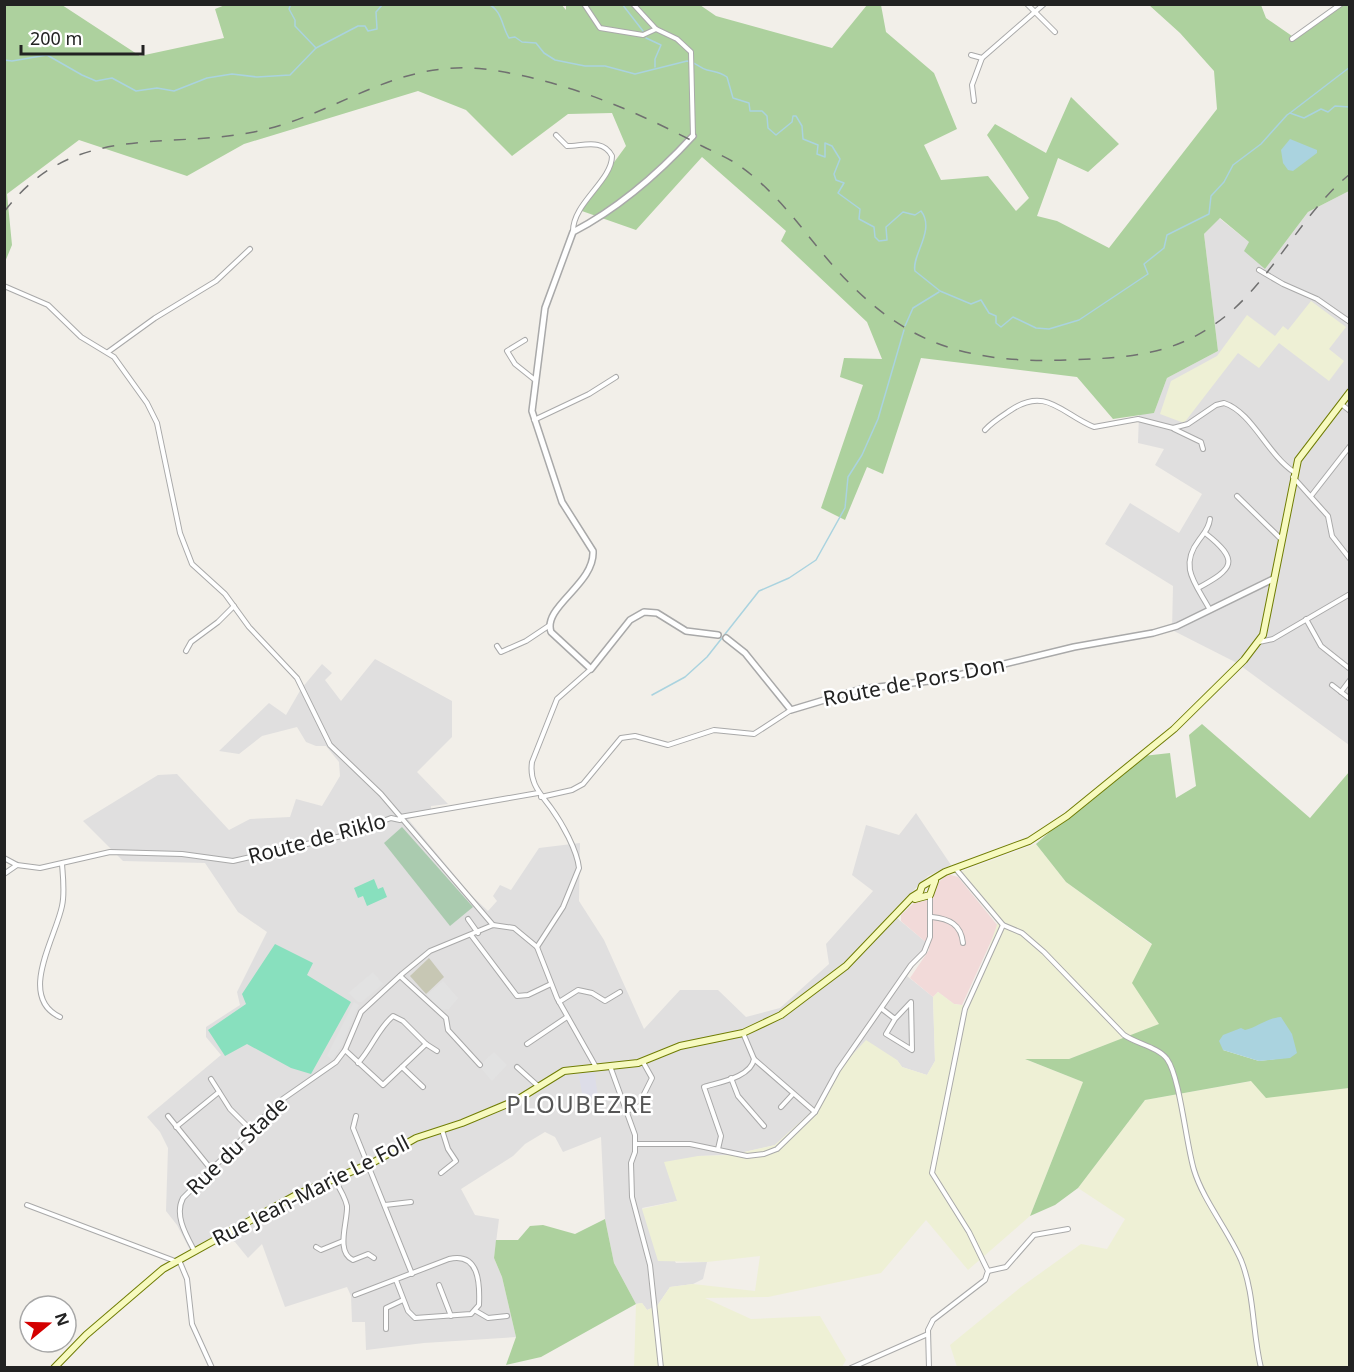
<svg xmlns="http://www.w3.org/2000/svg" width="1354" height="1372" font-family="'Noto Sans',sans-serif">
<rect width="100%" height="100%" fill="#f2efe9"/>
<g fill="#e0dfdf">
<polygon points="1349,191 1349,745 1237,663 1172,630 1173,586 1105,544 1130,503 1179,533 1202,494 1155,465 1164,449 1138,443 1139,414 1154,413 1167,378 1218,351 1204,234 1219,218 1249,242 1265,269 1308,212"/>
<polygon points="375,659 452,701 452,737 417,772 448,804 431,806 431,813 408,819 472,896 488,911 497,901 493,896 500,885 511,890 539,848 580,843 579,901 604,940 644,1029 680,990 718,990 746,1017 780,1008 829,964 826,944 873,891 852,875 866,825 899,835 916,813 951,865 928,876 891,913 928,944 907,976 933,997 935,1061 927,1075 902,1067 897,1060 838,1070 813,1110 775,1145 731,1155 698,1156 677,1201 642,1208 676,1263 707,1262 703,1279 693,1284 670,1287 657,1306 647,1310 642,1303 636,1304 614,1263 605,1219 601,1137 563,1152 555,1137 545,1132 525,1144 513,1156 461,1189 475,1215 499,1219 494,1258 502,1277 516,1337 424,1343 366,1350 365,1322 352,1322 351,1296 347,1287 285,1307 262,1244 248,1258 235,1242 226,1239 192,1254 177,1225 166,1211 168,1148 160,1132 147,1117 221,1055 206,1037 206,1027 240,1005 237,992 267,932 238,912 205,863 123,861 83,821 158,775 177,774 229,830 250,819 290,817 296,799 322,806 340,776 339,762 326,746 316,746 306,742 297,727 262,736 239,754 219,751 269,703 286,715 301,689 322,664 332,673 325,680 341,701"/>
</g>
<polygon fill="#f2dad9" points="948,874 958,877 998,926 962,1005 954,1004 938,992 933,997 910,978 929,950 928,944 901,921 901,915 915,902 925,901 933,896 934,886"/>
<polygon fill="#c7c7b4" points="429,958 444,977 426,994 410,976"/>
<g fill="#eef0d5">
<polygon points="1311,301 1346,327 1329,349 1344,361 1329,381 1279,343 1259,368 1238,353 1184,423 1160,414 1171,381 1217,356 1247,315 1275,336 1283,326 1288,330"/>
<polygon points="1036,844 1066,882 1152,945 1160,1024 1069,1059 1027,1060 1083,1082 1030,1216 968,1270 926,1220 881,1273 768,1297 705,1298 751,1319 820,1316 846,1360 842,1367 634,1368 636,1304 642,1303 647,1310 657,1306 670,1287 693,1284 755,1291 760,1256 707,1262 658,1261 642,1209 677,1201 664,1162 698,1156 731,1155 775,1145 813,1110 838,1070 866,1040 897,1060 902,1067 927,1075 935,1061 933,997 938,992 954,1004 969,1006 999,919 960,872"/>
<polygon points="1252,1081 1266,1097 1349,1088 1349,1367 957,1367 950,1345 1021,1287 1081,1244 1107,1249 1125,1219 1078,1188 1145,1100"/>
</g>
<g fill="#add19e" fill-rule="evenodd">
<polygon points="561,4 566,10 566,5 700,5 716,16 832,48 867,5 881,5 886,32 934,73 957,129 924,145 941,180 988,176 1016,211 1029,198 987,135 995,124 1046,153 1071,97 1119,144 1088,172 1058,158 1037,216 1057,221 1109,248 1217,109 1214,71 1180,33 1149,5 1261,5 1266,18 1292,36 1338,5 1349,5 1349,191 1308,212 1265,269 1244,251 1249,242 1220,218 1204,234 1218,351 1167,378 1154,413 1113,419 1077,377 921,358 883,474 867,467 845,520 821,508 863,385 840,377 844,358 882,359 867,322 781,241 786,231 702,157 636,230 579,210 626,146 612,113 568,114 512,156 466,110 418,91 244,144 187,176 79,140 7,194 12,245 5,262 5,5 62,5 140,56 224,38 215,9 225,5"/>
<path d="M1202,724L1310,818L1349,772V1088L1266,1098L1251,1081L1145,1100L1078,1188L1055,1205L1030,1216L1083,1082L1025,1059H1069L1159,1024L1132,983L1152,944L1066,882L1036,844L1134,757L1170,753L1176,798L1196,786L1189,735ZM1250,1029L1283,1058L1259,1061L1223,1050Z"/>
<polygon points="605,1219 614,1263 636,1304 541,1357 506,1365 516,1337 502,1277 494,1258 496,1240 518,1240 530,1226 543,1225 575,1234"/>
</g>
<polygon fill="#aacbaf" points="402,827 473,907 450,926 384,843"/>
<g fill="#88e0be">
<polygon points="374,879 378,889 383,887 387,897 367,906 363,896 358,898 354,888"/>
<polygon points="275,944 313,963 307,975 351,1002 311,1074 291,1068 247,1044 225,1056 208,1030 246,1004 242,994"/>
</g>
<g fill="#e2e2e2">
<polygon points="373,972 383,984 362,1002 358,1002 348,993"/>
<polygon points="443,981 458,998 449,1009 441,1010 427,995"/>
<polygon points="354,1002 359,1005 342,1045 332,1060 327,1056"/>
<polygon points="494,1052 507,1065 492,1081 479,1066"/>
</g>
<polygon fill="#dddde8" points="594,1069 598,1097 587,1102 583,1099 578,1071"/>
<g fill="#aad3df">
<polygon points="1290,139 1317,150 1317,153 1293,171 1288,170 1283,163 1281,150"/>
<path d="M1281,1017L1292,1034L1297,1053L1290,1058L1259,1061L1223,1050L1219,1041L1223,1035L1241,1028L1245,1030C1258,1027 1267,1018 1281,1017Z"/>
</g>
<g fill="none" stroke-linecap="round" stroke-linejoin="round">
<g stroke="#aad3df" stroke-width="1.5">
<polyline points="291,4 289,9 295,20 295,26 316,48"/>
<path d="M488,4C502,10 502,27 509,38L515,37L522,42L536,43L544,53L555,60L585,66H605L635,74L687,61C696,62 699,68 707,70C715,72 719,71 727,77L733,98L749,103L750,111H762L767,116L768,128L776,135L792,122L793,116H796L802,126L803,139L818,145L817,154L825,157V143L832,146L840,159L834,174L836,180L844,183L838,193L860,209L859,219L874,227L875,237L879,241L887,240L886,227L903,212L915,215L921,211C936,230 911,256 915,271L940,291L971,304L981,300L989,313L996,316V323L1001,327L1013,317L1036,328L1049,329L1079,320L1148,274L1144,264L1164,248L1167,235L1209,214L1211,196L1224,182L1233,165L1261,144L1287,115L1290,113L1304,118L1321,109L1328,112L1335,106L1350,107"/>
<polyline points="622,4 643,31"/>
<polyline points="646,38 661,45 655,59 655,67"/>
<polyline points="4,60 12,61 47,55 82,75 96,81 112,78 136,91 157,88 174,91 207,78 232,74 257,77 290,75 316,48 358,26 365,26 368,31 377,29 376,12 383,4"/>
<polyline points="1290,113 1350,67"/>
<polyline points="905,326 913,308 939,292"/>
<polyline points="652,695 685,677 707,657 759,591 789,578 816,560 845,508 848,477 862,455 878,419 904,330"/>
</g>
<defs>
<g id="minor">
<polyline points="584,4 600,28 643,35 656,29"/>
<polyline points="633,4 656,29 677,39 691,52 693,136"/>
<polyline points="1027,4 1055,32"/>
<polyline points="1292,39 1341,4"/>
<polyline points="971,55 982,58 1044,4"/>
<polyline points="974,101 972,85 982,58"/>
<path d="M556,135L567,146C583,146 603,138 612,156C612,181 573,203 573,231"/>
<polyline points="1259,270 1283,284 1317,299 1350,322"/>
<polyline points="4,286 48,305 81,337 114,357 147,403 157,423 180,533 192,564 225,594 249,627 297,678 330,745 381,794 493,925"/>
<polyline points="525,340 507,351 515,364 535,380"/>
<polyline points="108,352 155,318 216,281 250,249"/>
<polyline points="1341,404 1350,411"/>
<polyline points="534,420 589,394 616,377"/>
<polyline points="1174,429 1201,442 1203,449"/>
<path d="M985,430C992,422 1002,416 1011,410C1046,386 1062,414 1094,427L1138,419L1173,428L1188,424L1216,405L1224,403C1252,412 1267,454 1294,472"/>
<polyline points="1293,477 1328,516 1332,536 1350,559"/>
<polyline points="1237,496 1281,539"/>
<polyline points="1311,496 1350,446"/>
<path d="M1210,519C1209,528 1204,533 1199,540C1178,567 1196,584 1210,610"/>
<path d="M1198,588C1233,569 1241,561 1205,533"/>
<polyline points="1306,619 1321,646 1350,669"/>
<polyline points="1259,642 1273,639 1350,594"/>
<polyline points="497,646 501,652 526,641 550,625"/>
<polyline points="186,651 191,642 218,622 234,606"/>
<polyline points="1332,685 1350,699"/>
<polyline points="1341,692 1350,680"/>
<polyline points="541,797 572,790 583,784 621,738 635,736 668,745 714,730 754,734 791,710"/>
<polyline points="400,817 538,793"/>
<polyline points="4,858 17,865 40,868 110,852 182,854 233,861 346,835 391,818 400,820"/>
<path d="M955,868L1003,925L1022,933L1044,952L1124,1035C1137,1044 1158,1047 1167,1059C1180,1077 1186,1144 1194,1170C1203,1200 1228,1230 1241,1260C1255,1295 1252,1331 1261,1368"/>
<polyline points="4,874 17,865"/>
<path d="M932,917C949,919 961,924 963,943"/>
<polyline points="468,919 478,933"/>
<polyline points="471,935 517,996 528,995 551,984"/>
<path d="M537,947L563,907L579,868C577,850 562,823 551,808C540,793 529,783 532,762L557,699L591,669"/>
<polyline points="400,976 446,1018 448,1030 480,1065"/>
<polyline points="559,1002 578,990 592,993 605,1001 620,992"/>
<polyline points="882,1009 895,1019 886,1034 912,1050 911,1002 895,1019"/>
<path d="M60,1017C17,997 56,937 62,906C65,893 63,877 62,864"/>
<polyline points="743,1033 754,1059 815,1112"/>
<polyline points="527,1044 567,1017"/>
<polyline points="345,1050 383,1085 426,1044 437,1051"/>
<path d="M358,1063C372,1048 377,1030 393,1016L403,1021L426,1044"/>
<polyline points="610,1066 635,1135 635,1152 631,1163 632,1197 650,1265 661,1368"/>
<polyline points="402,1067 423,1087"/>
<polyline points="517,1067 538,1086"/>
<polyline points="731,1078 738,1096 764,1126"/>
<polyline points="211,1079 230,1109 250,1129"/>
<polyline points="781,1107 793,1094"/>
<polyline points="627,1111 647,1103 644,1094 652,1078 643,1062"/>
<polyline points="168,1116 210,1168"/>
<polyline points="356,1116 353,1128 412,1274"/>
<polyline points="176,1127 219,1092"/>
<polyline points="636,1144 690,1144 747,1156 764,1154 777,1149 815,1112 838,1070 911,965 924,952 930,937 930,895"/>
<path d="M718,1149L721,1136L704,1087C720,1082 751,1077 754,1059"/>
<polyline points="441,1173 456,1161 448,1149 442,1130"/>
<path d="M334,1179C339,1187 345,1197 347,1206C348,1221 335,1252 353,1260L368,1254L374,1258"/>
<polyline points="27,1205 175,1261"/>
<polyline points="385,1205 411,1202"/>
<polyline points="316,1247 321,1250 343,1241"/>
<path d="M194,1250C186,1235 174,1215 183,1198L280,1101L336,1062L345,1050L361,1012L402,974L430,951L493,925L514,928L537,947L557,998L596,1067"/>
<polyline points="179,1260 187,1279 192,1324 212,1368"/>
<polyline points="988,1271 1006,1267 1034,1235 1068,1229"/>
<polyline points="439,1285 451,1316"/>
<path d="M355,1295L449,1259C479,1252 480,1283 479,1305L471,1314L415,1318L408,1311L396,1280"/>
<polyline points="476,1311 488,1318 507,1316"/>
<polyline points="386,1329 386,1308 403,1300"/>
<polyline points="851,1368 928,1334"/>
<polyline points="929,1368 928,1330 933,1320 985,1280 988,1271 969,1232 932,1173 965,1009 1003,925"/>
</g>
<g id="tertiary">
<path d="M693,136C658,174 619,208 573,232L545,308L532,411L562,502L593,551C595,584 542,607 551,632L591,669L630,620L644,612L657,613L686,631L718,635"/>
<polyline points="726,638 745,653 791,710 861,689 938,680 1074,647 1153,633 1177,626 1273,579"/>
</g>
<g id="secondary">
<polyline points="915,899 930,895 935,881"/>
<polyline points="54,1368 86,1335 163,1269 296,1195 374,1162 416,1138 462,1123 517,1100 564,1071 638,1063 680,1046 743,1033 781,1015 846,966 912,897 920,892 922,886 945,872 1029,841 1067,816 1174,729 1244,660 1263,635 1298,460 1350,392"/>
</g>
</defs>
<use href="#minor" stroke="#a9a9a9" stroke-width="6"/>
<use href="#tertiary" stroke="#a9a9a9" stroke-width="8"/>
<use href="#secondary" stroke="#707d05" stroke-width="8"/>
<use href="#minor" stroke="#fff" stroke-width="4"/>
<use href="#tertiary" stroke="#fff" stroke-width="5"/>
<use href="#secondary" stroke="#f7fabf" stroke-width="6"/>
<path stroke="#707070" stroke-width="1.5" stroke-dasharray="12 12" stroke-linecap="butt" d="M4,212C72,122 160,150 254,132C336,116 394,59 484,69C562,79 634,110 702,146C714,152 726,157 737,164C771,187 797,222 823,254C894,339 956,364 1067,360C1118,358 1165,357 1209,328C1268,291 1296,218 1350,174"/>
</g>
<g text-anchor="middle" stroke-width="5" stroke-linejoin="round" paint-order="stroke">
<g font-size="21" fill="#222" stroke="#fff">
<text transform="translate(914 682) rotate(-11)" y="7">Route de Pors Don</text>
<text transform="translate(317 839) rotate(-15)" y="7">Route de Riklo</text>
<text transform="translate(237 1146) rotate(-44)" y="7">Rue du Stade</text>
<text transform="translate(311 1191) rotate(-27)" y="7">Rue Jean-Marie Le Foll</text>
</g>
<g font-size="24" letter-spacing="1.5" fill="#555" stroke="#fff">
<text x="580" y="1113">PLOUBEZRE</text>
</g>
</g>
<rect width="1354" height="1372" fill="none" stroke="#222222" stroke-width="12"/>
<g transform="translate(48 1324) rotate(71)"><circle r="28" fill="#ffffff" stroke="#a7a7a7" stroke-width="1.5"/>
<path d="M0-4.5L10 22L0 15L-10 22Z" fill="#d40000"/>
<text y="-9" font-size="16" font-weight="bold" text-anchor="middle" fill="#222222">N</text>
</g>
<path d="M21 45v9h122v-9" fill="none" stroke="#222222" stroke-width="3"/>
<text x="30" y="45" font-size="18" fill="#222222" stroke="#ffffff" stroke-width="4.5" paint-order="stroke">200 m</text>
</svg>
